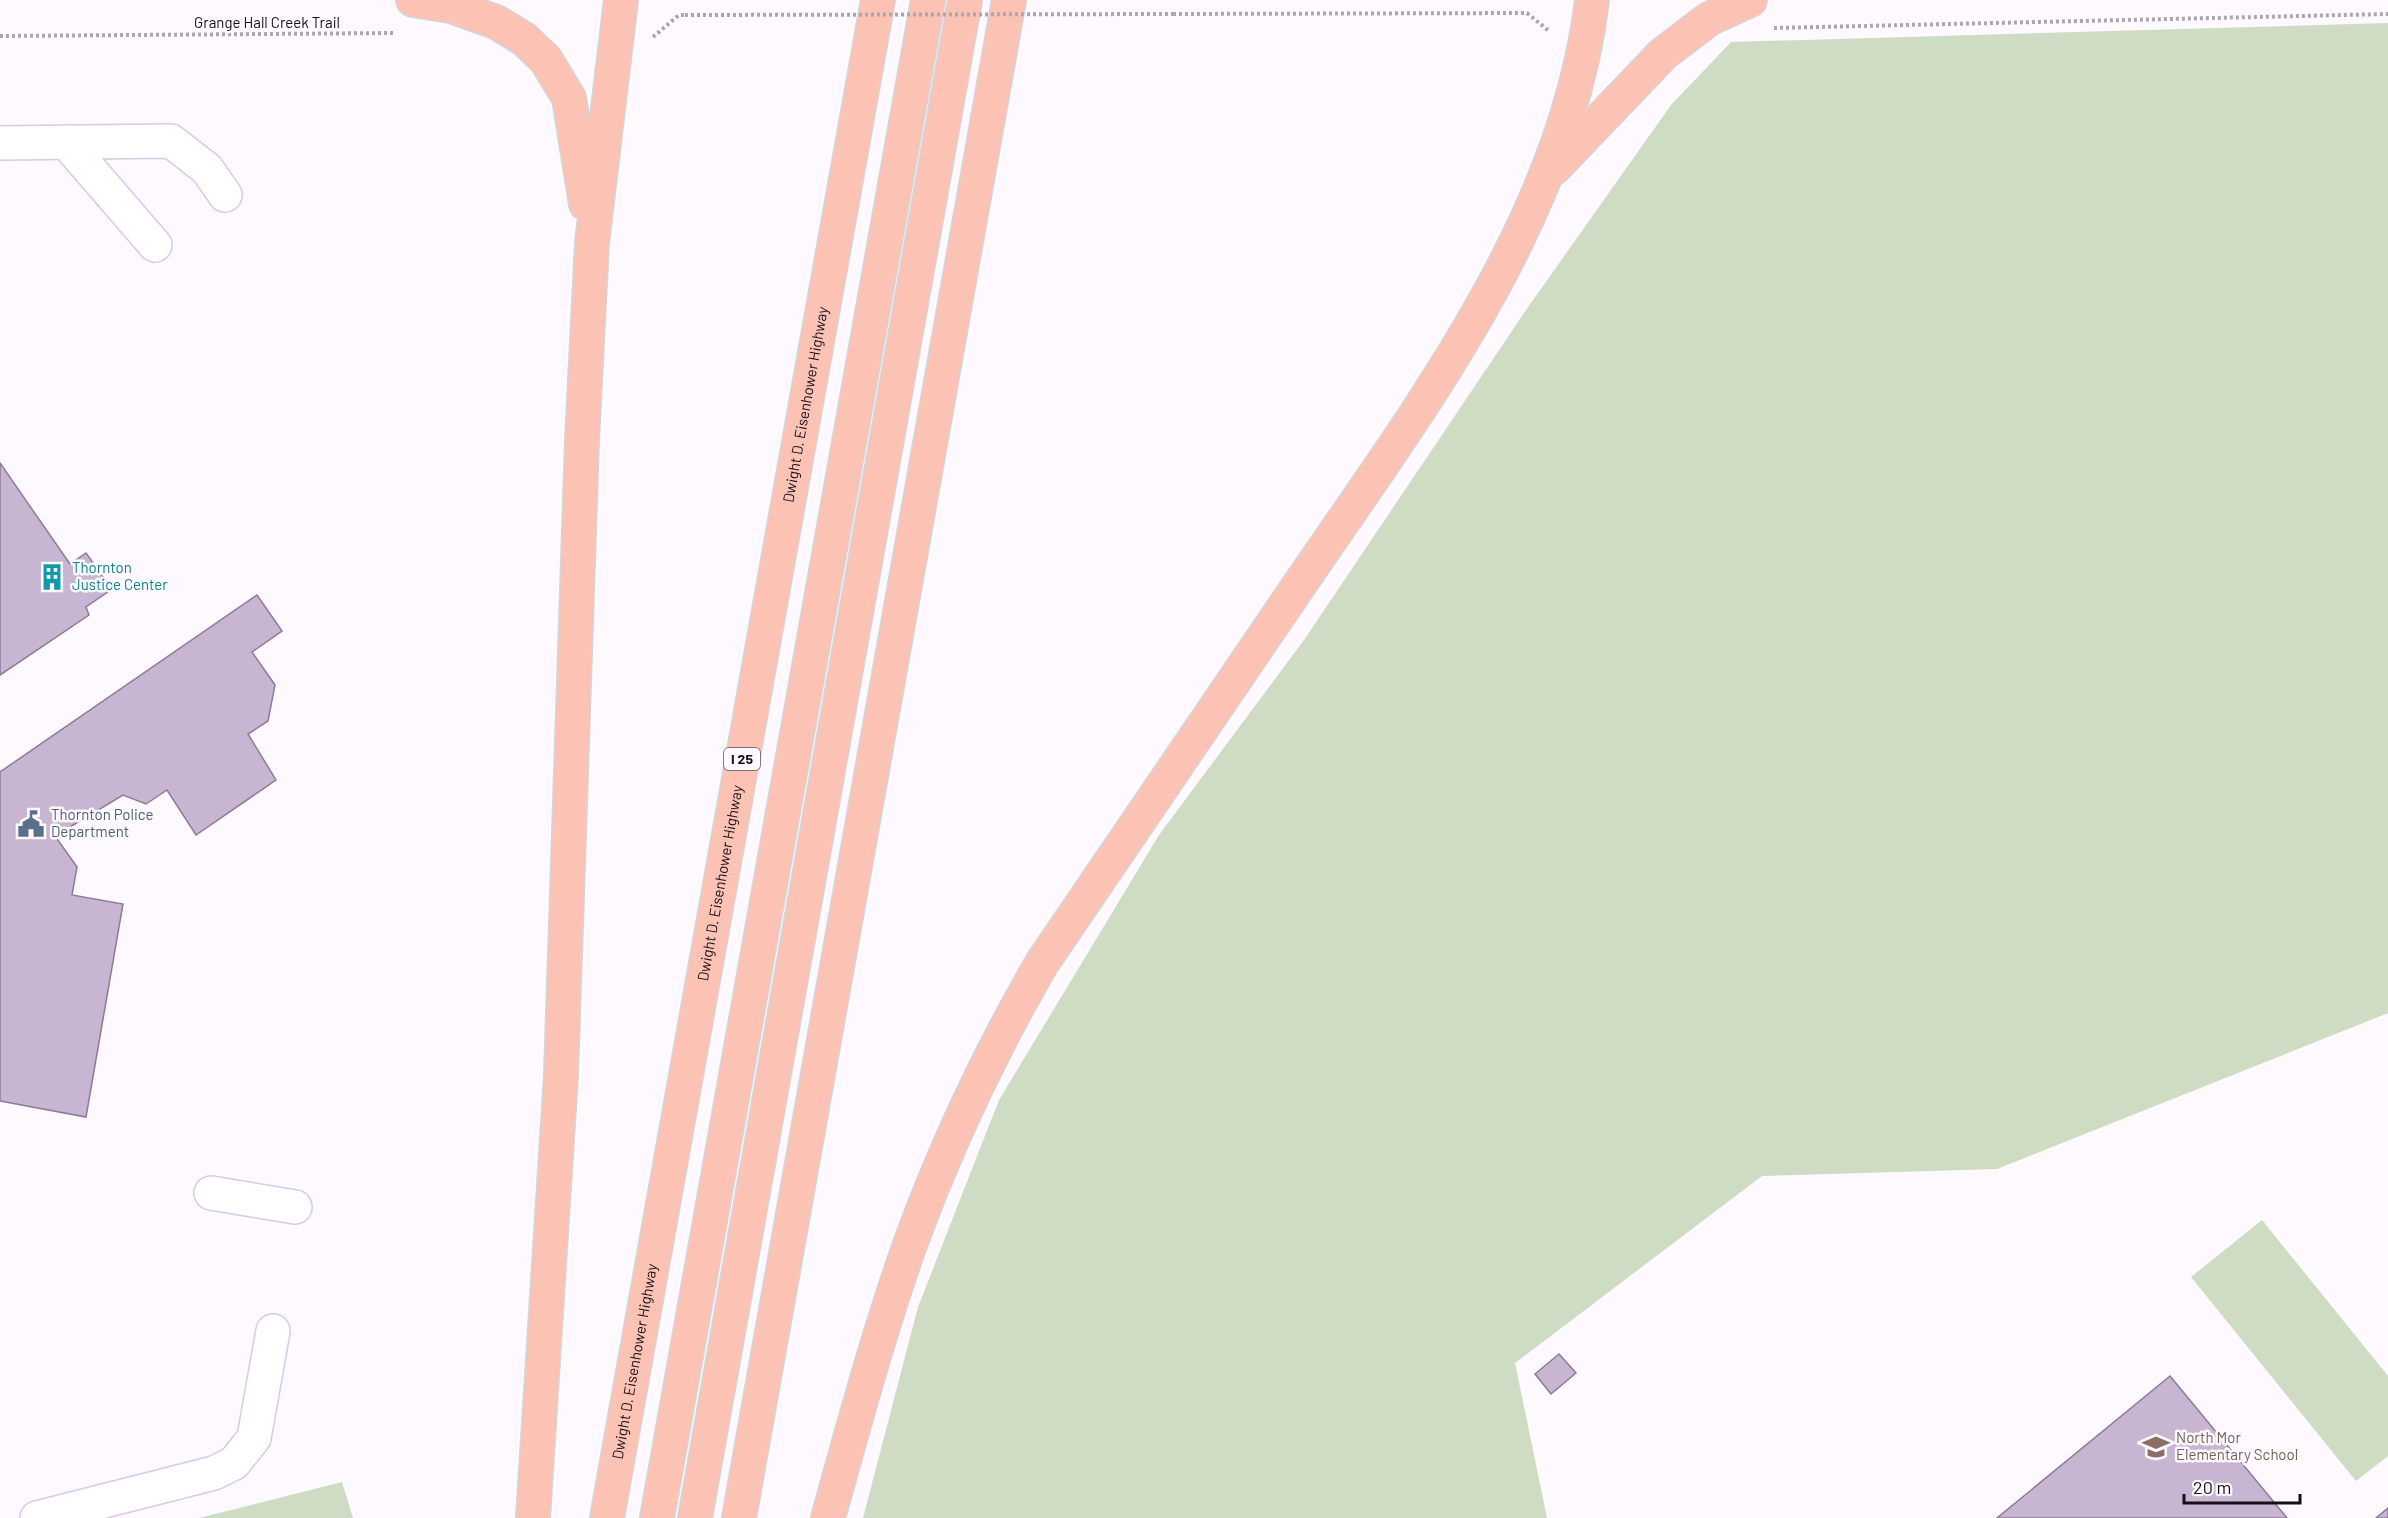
<svg xmlns="http://www.w3.org/2000/svg" width="2388" height="1518" font-family="Barlow,sans-serif">
<rect width="100%" height="100%" fill="#fdf9ff"/>
<g fill="#cddcc2">
<polygon points="2388,23 2388,1013 1997,1169 1762,1176 1515,1363 1547,1518 863,1518 918,1307 999,1100 1159,835 1304,640 1526,310 1671,105 1731,42"/>
<polygon points="2262,1220 2388,1376 2388,1456 2356,1481 2191,1277"/>
<polygon points="342,1482 353,1518 199,1518"/>
</g>
<g fill="#c8b5d1" stroke="#8d7b95" stroke-width="1.5">
<polygon points="0,463 70,564 86,553 112,589 86,607 89,615 0,675"/>
<polygon points="257,595 282,631 252,652 275,685 268,721 248,734 276,780 196,835 167,790 146,804 123,795 55,836 77,867 72,895 123,904 86,1117 0,1101 0,772"/>
<polygon points="1559,1354 1576,1373 1551,1394 1535,1374"/>
<polygon points="2170,1376 2287,1518 1997,1518"/>
<polygon points="2388,1508 2388,1518 2376,1518"/>
</g>
<g fill="none" stroke-linecap="round" stroke-linejoin="round">
<defs>
<g id="minor">
<polyline points="66,142 155,245"/>
<polyline points="0,143 171,141 207,169 225,195"/>
<polyline points="211,1193 295,1207"/>
<polyline points="37,1518 214,1473 234,1463 254,1438 273,1331"/>
</g>
<g id="highway">
<polyline points="413,0 451,6 496,22 524,39 546,60 569,98 586,204"/>
<polyline points="1554,168 1663,54 1709,19 1750,0"/>
<polyline points="533,1518 561,1075 582,440 592,243 621,0"/>
<path id="s1" d="M607,1518L878,0"/>
<polyline points="657,1518 928,0"/>
<polyline points="695,1518 965,0"/>
<polyline points="739,1518 1009,0"/>
<path d="M828,1518C854,1425 879,1331 912,1239C947,1144 991,1051 1042,963C1129,835 1217,706 1304,578C1423,404 1567,215 1592,0"/>
</g>
</defs>
<use href="#minor" stroke="#dbc8e5" stroke-width="36"/>
<use href="#highway" stroke="#d5d4d6" stroke-width="36"/>
<g stroke="#aca7ae" stroke-width="4" stroke-dasharray="3 3" stroke-linecap="butt">
<polyline points="1173,14 1527,13 1549,31"/>
<polyline points="1774,28 2388,14"/>
<polyline points="0,36 395,33"/>
<polyline points="653,37 679,15 685,15"/>
</g>
<use href="#minor" stroke="#fff" stroke-width="33"/>
<use href="#highway" stroke="#fcc2b3" stroke-width="33"/>
<polyline stroke="#aca7ae" stroke-width="4" stroke-dasharray="3 3" stroke-linecap="butt" points="685,15 1173,14"/>
</g>
<defs>
<symbol id="building-bare" viewBox="-9 -9 18 18"><path d="M-4-6H4V6H1V3H-1V6H-4ZM-2.5-4.3h1.7v1.8h-1.7ZM.8-4.3h1.7v1.8H.8ZM-2.5-1h1.7V.8h-1.7ZM.8-1h1.7V.8H.8Z" fill="#0f9aa8" stroke="#fdf9ff" stroke-width="2.5" paint-order="stroke"/></symbol>
<symbol id="civic-bare" viewBox="-9 -9 18 18"><path d="M-.6-6.5H3V-4.5H.6V-3L4-1V1h2V6H-6V1h2V-1L-.6-3ZM-1.2 2.5V6h2.4V2.5Z" fill="#5c6f8a" stroke="#fdf9ff" stroke-width="2.5" paint-order="stroke"/></symbol>
<symbol id="school-bare" viewBox="-9 -9 18 18"><path d="M0-5L7-2L0 1L-7-2ZM-4 1L0 2.5L4 1V4Q0 6-4 4Z" fill="#8d6e63" stroke="#fdf9ff" stroke-width="2.5" paint-order="stroke"/></symbol>
</defs>
<g fill-rule="evenodd">
<use href="#building-bare" x="33" y="558" width="38" height="38"/>
<use href="#civic-bare" x="12" y="805" width="38" height="38"/>
<use href="#school-bare" x="2137" y="1428" width="38" height="38"/>
</g>
<g text-anchor="middle" stroke-width="5" stroke-linejoin="round" paint-order="stroke">
<rect fill="#fdf9ff" stroke="#5b555e" stroke-width="1.5" x="724" y="748" width="36" height="22" rx="4.5"/>
<g font-size="14" font-weight="bold" fill="#160f19">
<text x="742" y="764">I 25</text>
</g>
<g font-size="15" fill="#160f19" stroke="#fdf9ff">
<text x="267" y="28">Grange Hall Creek Trail</text>
<text dy="5" stroke="none"><textPath href="#s1" startOffset="1131">Dwight D. Eisenhower Highway</textPath></text>
<text dy="5" stroke="none"><textPath href="#s1" startOffset="645">Dwight D. Eisenhower Highway</textPath></text>
<text dy="5" stroke="none"><textPath href="#s1" startOffset="159">Dwight D. Eisenhower Highway</textPath></text>
</g>
<g font-size="15" fill="#0d838f" stroke="#fdf9ff" text-anchor="start">
<text x="72" y="573">Thornton<tspan x="72" dy="17">Justice Center</tspan></text>
</g>
<g font-size="15" fill="#4e5e75" stroke="#fdf9ff" text-anchor="start">
<text x="51" y="820">Thornton Police<tspan x="51" dy="17">Department</tspan></text>
</g>
<g font-size="15" fill="#785e54" stroke="#fdf9ff" text-anchor="start">
<text x="2176" y="1443">North Mor<tspan x="2176" dy="17">Elementary School</tspan></text>
</g>
</g>
<path d="M2184 1494v9h116v-9" fill="none" stroke="#160f19" stroke-width="3"/>
<text x="2193" y="1494" font-size="18" fill="#160f19" stroke="#fdf9ff" stroke-width="4.5" paint-order="stroke">20 m</text>
</svg>
